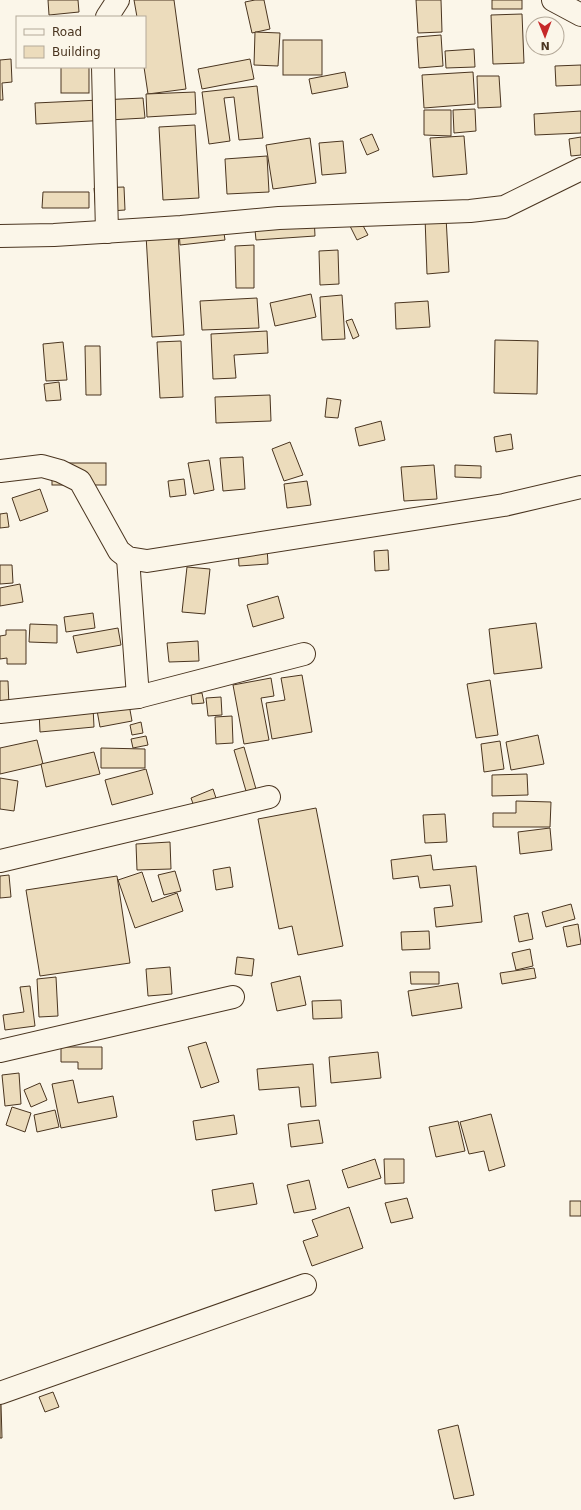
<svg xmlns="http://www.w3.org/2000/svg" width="581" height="1510" font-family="'DejaVu Sans',sans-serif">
<rect width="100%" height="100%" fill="#fbf6e9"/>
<g fill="#ecdcbc" stroke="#4a3520">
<polygon points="48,0 78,0 79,12 49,15"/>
<polygon points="134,0 174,0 186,89 148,94 144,67 145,17 137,17"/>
<polygon points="255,0 264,0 270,29 252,33 245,2"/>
<polygon points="416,0 441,0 442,32 418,33"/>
<rect x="492" y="0" width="30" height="9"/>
<polygon points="522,14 524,63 493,64 491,15"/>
<polygon points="255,32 280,33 278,66 254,65"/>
<polygon points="441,35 443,66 419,68 417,37"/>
<rect x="283" y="40" width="39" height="35"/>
<polygon points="474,49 475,67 446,68 445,51"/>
<polygon points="11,59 12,82 2,83 3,100 0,100 0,60"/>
<polygon points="250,59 254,79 202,89 198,69"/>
<polygon points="581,65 581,85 556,86 555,66"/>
<rect x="61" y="67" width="28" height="26"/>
<polygon points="345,72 348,87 312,94 309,79"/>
<polygon points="473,72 475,104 424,108 422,75"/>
<polygon points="477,76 499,76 501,107 478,108"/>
<polygon points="257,86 263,138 239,140 234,97 224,98 230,141 209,144 202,92"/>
<polygon points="195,92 196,114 147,117 146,94"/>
<polygon points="143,98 145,118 36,124 35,103"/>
<polygon points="475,109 476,131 454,133 453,110"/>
<polygon points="424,110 451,110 451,136 424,135"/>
<polygon points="581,111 581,133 535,135 534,114"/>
<polygon points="195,125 199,198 163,200 159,127"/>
<polygon points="372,134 379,150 367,155 360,139"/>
<polygon points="464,136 467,174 433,177 430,138"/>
<polygon points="581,137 581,155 571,156 569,139"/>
<polygon points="310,138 316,183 273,189 266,145"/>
<polygon points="343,141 346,173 322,175 319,143"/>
<polygon points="267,156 269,192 227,194 225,159"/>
<polygon points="124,187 125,210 96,212 94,188"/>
<polygon points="43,192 89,192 89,208 42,208"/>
<polygon points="314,216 315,236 256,240 254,220"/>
<polygon points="425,217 446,217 449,272 427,274"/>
<polygon points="360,220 368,235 357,240 350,226"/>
<polygon points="223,226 225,240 180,245 179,231"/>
<polygon points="178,233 184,335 152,337 146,235"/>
<polygon points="254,245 254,288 236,288 235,246"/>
<polygon points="338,250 339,284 320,285 319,251"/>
<polygon points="311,294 316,317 275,326 270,303"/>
<polygon points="342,295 345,339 322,340 320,297"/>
<polygon points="257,298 259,328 202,330 200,301"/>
<polygon points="428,301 430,327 396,329 395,303"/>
<polygon points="352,319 359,336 353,339 346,321"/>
<polygon points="267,331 268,353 234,355 236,378 213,379 211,334"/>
<polygon points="495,340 538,341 537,394 494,393"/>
<polygon points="181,341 183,397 160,398 157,342"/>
<polygon points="63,342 67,380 46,381 43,344"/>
<polygon points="85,346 100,346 101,395 86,395"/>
<polygon points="59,382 61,400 46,401 44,384"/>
<polygon points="270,395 271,421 216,423 215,397"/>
<polygon points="327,398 341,400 338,418 325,417"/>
<polygon points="381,421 385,440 359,446 355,428"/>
<polygon points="511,434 513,449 496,452 494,437"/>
<polygon points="290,442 303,475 284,481 272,449"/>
<polygon points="243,457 245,489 223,491 220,458"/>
<polygon points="209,460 214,490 194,494 188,463"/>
<rect x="52" y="463" width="54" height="22"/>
<polygon points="434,465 437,499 404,501 401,467"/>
<polygon points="455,465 481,466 481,478 455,477"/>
<polygon points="184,479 186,495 170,497 168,481"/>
<polygon points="307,481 311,505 287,508 284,484"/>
<polygon points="40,489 48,511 20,521 12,498"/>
<polygon points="7,513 9,527 0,528 0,514"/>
<polygon points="267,547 268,564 239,566 238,549"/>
<polygon points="388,550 389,570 375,571 374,551"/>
<polygon points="0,565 12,565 13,583 0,584"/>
<polygon points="187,567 210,569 205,614 182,612"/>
<polygon points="20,584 23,602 0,606 0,588"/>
<polygon points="278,596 284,618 253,627 247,605"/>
<polygon points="93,613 95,628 66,632 64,617"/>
<polygon points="536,623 542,668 494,674 489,629"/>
<polygon points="30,624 57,625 57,643 29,642"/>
<polygon points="118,628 121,645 77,653 73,636"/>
<polygon points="6,630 26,630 26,664 7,664 7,658 0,659 0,636 6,635"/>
<polygon points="198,641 199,661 169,662 167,643"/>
<polygon points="302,675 312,732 272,739 266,703 285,700 281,678"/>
<polygon points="271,678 274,696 261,698 269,740 244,744 233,685"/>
<polygon points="490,680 498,735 476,738 467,684"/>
<polygon points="0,681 8,681 9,706 0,706"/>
<polygon points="202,693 204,703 192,704 191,694"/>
<polygon points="221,697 222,715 208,716 206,698"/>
<polygon points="128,699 132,721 100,727 96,705"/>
<polygon points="93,707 94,727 40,732 39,711"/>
<polygon points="232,716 233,743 216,744 215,717"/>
<polygon points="141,722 143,733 132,735 130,725"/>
<polygon points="538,735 544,764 511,770 506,742"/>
<polygon points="146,736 148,745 133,748 131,739"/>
<polygon points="37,740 43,764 0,774 0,748"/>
<polygon points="500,741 504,769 484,772 481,744"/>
<polygon points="244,747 256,789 246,791 234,750"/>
<polygon points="101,748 145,749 145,768 101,768"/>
<polygon points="94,752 100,774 46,787 41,764"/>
<polygon points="146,769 153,794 112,805 105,780"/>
<polygon points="527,774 528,795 492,796 492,775"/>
<polygon points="0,778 18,781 14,811 0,809"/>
<polygon points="213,789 218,804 196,812 191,798"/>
<polygon points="516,801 551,802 550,827 493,827 493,813 516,813"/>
<polygon points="316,808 343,946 298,955 292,926 279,929 258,819"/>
<polygon points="445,814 447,842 425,843 423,815"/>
<polygon points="550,828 552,850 520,854 518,832"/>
<polygon points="170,842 171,869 137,870 136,844"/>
<polygon points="431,855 433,870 476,866 482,922 436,927 434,908 453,906 450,885 420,888 418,876 393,879 391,860"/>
<polygon points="230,867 233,887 216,890 213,870"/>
<polygon points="175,871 181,891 164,895 158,875"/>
<polygon points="142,872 152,902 177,893 183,911 135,928 118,880"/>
<polygon points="9,875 11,897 0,898 0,876"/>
<polygon points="117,876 130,963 40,976 26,890"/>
<polygon points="571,904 575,919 546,927 542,912"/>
<polygon points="528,913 533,939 519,942 514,916"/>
<polygon points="578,924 581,944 567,947 563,927"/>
<polygon points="429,931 430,949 402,950 401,932"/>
<polygon points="530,949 533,966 516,970 512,953"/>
<polygon points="237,957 254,959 252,976 235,974"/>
<polygon points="170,967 172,994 148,996 146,969"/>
<polygon points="534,968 536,978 502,984 500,973"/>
<polygon points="410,972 439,972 439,984 411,984"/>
<polygon points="300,976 306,1005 277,1011 271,983"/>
<polygon points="56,977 58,1016 39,1017 37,979"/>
<polygon points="458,983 462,1008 412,1016 408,991"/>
<polygon points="30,986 35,1026 5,1030 3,1015 24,1012 20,987"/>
<polygon points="341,1000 342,1018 313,1019 312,1001"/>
<polygon points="206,1042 219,1082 201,1088 188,1047"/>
<polygon points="61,1047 102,1047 102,1069 78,1069 78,1062 61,1062"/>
<polygon points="378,1052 381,1078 331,1083 329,1057"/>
<polygon points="313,1064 316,1106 301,1107 299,1087 259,1090 257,1069"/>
<polygon points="19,1073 21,1104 5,1106 2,1075"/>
<polygon points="73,1080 78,1103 113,1096 117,1117 61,1128 52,1084"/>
<polygon points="40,1083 47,1100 31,1107 24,1090"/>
<polygon points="12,1107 31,1113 25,1132 6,1125"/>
<polygon points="55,1110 59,1127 37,1132 34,1115"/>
<polygon points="491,1114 505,1166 489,1171 484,1151 469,1154 460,1122"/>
<polygon points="234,1115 237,1134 196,1140 193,1121"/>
<polygon points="319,1120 323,1143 291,1147 288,1124"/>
<polygon points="458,1121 465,1151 436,1157 429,1127"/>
<polygon points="375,1159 381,1178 348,1188 342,1170"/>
<polygon points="384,1159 404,1159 404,1183 385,1184"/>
<polygon points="309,1180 316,1209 294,1213 287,1185"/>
<polygon points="253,1183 257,1204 215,1211 212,1190"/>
<polygon points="407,1198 413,1218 391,1223 385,1203"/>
<rect x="570" y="1201" width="11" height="15"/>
<polygon points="349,1207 363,1248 312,1266 303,1241 318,1236 312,1220"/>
<polygon points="53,1392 59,1407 45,1412 39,1397"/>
<polygon points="1,1404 2,1438 0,1438 0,1404"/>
<polygon points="458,1425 474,1495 454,1499 438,1430"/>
</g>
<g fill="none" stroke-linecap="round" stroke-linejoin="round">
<defs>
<g id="minor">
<polyline points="553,0 581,15"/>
<polyline points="107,17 118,0"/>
<polyline points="103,67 107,232"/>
<polyline points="0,236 54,235 181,227 279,218 470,211 504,207 581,169"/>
<polyline points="0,471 42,466 60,471 80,481 119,551 128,558 147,561 504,505 581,487"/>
<polyline points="128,558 138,697"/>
<polyline points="0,712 138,697 304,654"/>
<polyline points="0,861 269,797"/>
<polyline points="0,1051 233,997"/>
<polyline points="0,1393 305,1285"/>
</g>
</defs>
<use href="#minor" stroke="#4a3520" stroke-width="24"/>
<use href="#minor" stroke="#fbf6e9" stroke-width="22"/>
</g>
<rect x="16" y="16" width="130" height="52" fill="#fbf6e9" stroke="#b4a999"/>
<rect x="24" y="29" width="20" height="6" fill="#fbf6e9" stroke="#b4a999"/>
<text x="52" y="36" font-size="12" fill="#4a3520">Road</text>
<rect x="24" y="46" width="20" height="12" fill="#ecdcbc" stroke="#b4a999"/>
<text x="52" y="56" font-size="12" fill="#4a3520">Building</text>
<g transform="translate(545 36) rotate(179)"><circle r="19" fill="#fbf6e9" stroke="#b4a999"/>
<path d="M0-3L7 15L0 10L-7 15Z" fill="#c62828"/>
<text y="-6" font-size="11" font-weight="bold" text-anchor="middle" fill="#4a3520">N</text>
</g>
</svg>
